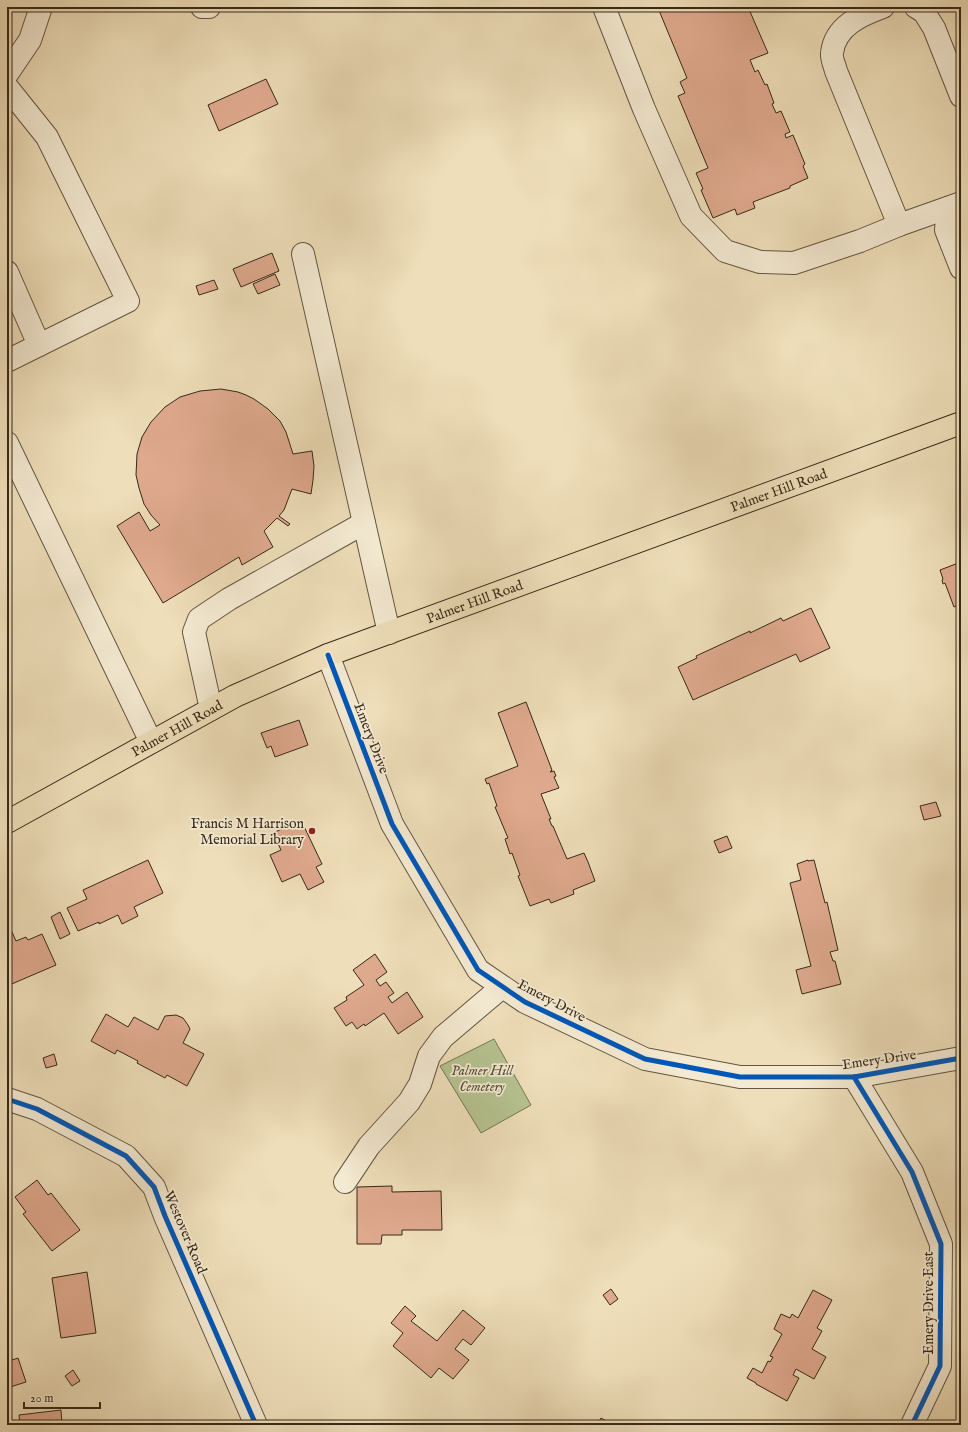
<svg xmlns="http://www.w3.org/2000/svg" width="968" height="1432" font-family="'IM FELL English',serif">
<rect width="100%" height="100%" fill="#eedeb9"/>
<filter id="stains"><feTurbulence type="fractalNoise" baseFrequency=".005" numOctaves="4"/><feColorMatrix values="0 0 0 0 .2 0 0 0 0 .09 0 0 0 0 .02 0 0 0 .5 -.17"/></filter>
<radialGradient id="worn" r=".72"><stop offset=".6" stop-color="#630" stop-opacity="0"/><stop offset="1" stop-color="#630" stop-opacity=".3"/></radialGradient>
<polygon fill="#b6c291" stroke="#767655" points="494,1039 531,1105 481,1133 440,1066"/>
<g fill="#dfa98e" stroke="#362919">
<polygon points="650,7 748,7 768,53 750,60 755,72 758,70 765,85 767,84 774,103 772,104 776,113 781,111 790,132 785,134 786,138 793,135 805,164 803,166 808,178 790,186 790,188 753,202 755,208 737,215 735,209 713,218 701,190 703,189 696,173 708,168 678,96 685,93 680,82 687,78 658,8 652,11"/>
<polygon points="266,79 278,104 219,131 208,105"/>
<polygon points="272,253 279,271 241,287 233,269"/>
<polygon points="275,274 280,285 258,294 253,284"/>
<polygon points="214,280 218,289 199,295 196,286"/>
<polygon points="221,389 238,392 246,395 254,399 268,409 280,421 286,432 293,454 312,451 314,466 313,480 311,494 292,489 284,510 279,516 290,524 288,526 277,518 264,531 273,547 242,565 239,557 163,603 117,526 139,512 150,531 160,525 151,515 144,504 139,488 136,475 137,454 142,437 151,422 165,407 180,397 200,391"/>
<polygon points="961,562 961,604 954,607 945,583 943,584 942,580 943,579 940,570"/>
<polygon points="811,608 830,648 800,662 796,654 693,700 678,667 697,658 696,656 750,631 750,633 781,618 783,621"/>
<polygon points="526,702 547,757 552,770 550,772 554,771 556,776 554,777 559,788 541,794 551,819 549,819 552,826 553,826 567,859 584,853 588,862 595,881 573,890 574,894 551,903 549,899 530,906 518,876 520,875 512,853 510,854 505,839 508,838 495,807 497,806 489,783 487,784 485,779 518,766 498,713"/>
<polygon points="299,720 308,745 275,757 271,746 267,748 261,733"/>
<polygon points="936,802 941,816 924,820 920,806"/>
<polygon points="301,820 322,864 316,867 324,882 308,890 300,874 282,882 270,855 281,850 273,833"/>
<polygon points="727,836 732,848 719,853 714,841"/>
<polygon points="148,860 163,893 134,907 138,916 122,924 118,915 99,924 99,922 78,931 67,908 87,899 83,890"/>
<polygon points="808,860 808,861 814,860 825,903 827,902 838,950 830,952 833,961 835,961 841,984 802,994 796,970 811,966 790,883 801,880 797,864"/>
<polygon points="60,912 70,934 60,939 51,917"/>
<polygon points="7,921 16,941 26,937 28,940 42,934 56,965 7,986"/>
<polygon points="375,954 387,972 376,980 380,986 386,982 394,993 388,997 392,1003 407,992 423,1017 398,1034 384,1013 365,1026 364,1024 357,1029 352,1022 346,1026 334,1008 347,1000 346,997 364,985 353,970"/>
<polygon points="106,1014 128,1027 134,1017 158,1030 165,1016 176,1015 183,1018 188,1025 190,1029 183,1043 204,1054 187,1086 167,1075 165,1078 137,1063 138,1061 117,1050 115,1054 91,1041"/>
<polygon points="54,1054 57,1065 46,1068 43,1058"/>
<polygon points="37,1180 48,1195 51,1193 80,1230 52,1251 23,1214 26,1212 15,1197"/>
<polygon points="392,1186 392,1192 441,1191 442,1230 402,1230 402,1235 382,1235 381,1244 357,1244 357,1187"/>
<polygon points="87,1272 96,1333 61,1338 52,1278"/>
<polygon points="611,1289 618,1299 610,1305 603,1295"/>
<polygon points="813,1290 832,1300 817,1328 822,1331 812,1349 826,1357 814,1379 796,1369 793,1375 799,1378 787,1401 756,1384 756,1383 747,1378 753,1368 762,1373 768,1361 770,1362 773,1357 770,1356 782,1334 774,1329 781,1314 790,1318 792,1314 798,1318"/>
<polygon points="405,1306 416,1316 411,1321 437,1341 463,1310 485,1328 471,1345 463,1339 455,1349 469,1360 453,1379 439,1368 431,1378 393,1346 403,1333 391,1323"/>
<polygon points="7,1344 12,1360 18,1358 26,1382 7,1388"/>
<polygon points="73,1370 80,1381 72,1386 65,1376"/>
<polygon points="61,1410 62,1425 20,1425 19,1415"/>
<polygon points="601,1418 614,1425 597,1425"/>
</g>
<g fill="none" stroke-linecap="round" stroke-linejoin="round">
<defs>
<g id="minor">
<polyline points="202,7 209,7"/>
<polyline points="604,7 644,109 691,216 725,251 760,262 794,263 860,241 899,225 961,203"/>
<path d="M883,7C861,15 835,26 832,53C831,58 835,66 836,71L899,225"/>
<polyline points="916,7 924,12 934,28 961,96"/>
<polyline points="7,74 30,40 41,7"/>
<polyline points="7,87 47,137 128,301 7,361"/>
<polyline points="958,216 948,208 946,230 961,268"/>
<polyline points="303,254 389,633"/>
<polyline points="7,272 39,345"/>
<polyline points="7,443 151,742"/>
<polyline points="328,655 392,824 478,970 525,1002 645,1059 740,1077 854,1077 961,1058"/>
<polyline points="211,709 194,632 199,619 229,599 364,523"/>
<polyline points="854,1077 912,1172 941,1244 940,1366 912,1425"/>
<polyline points="7,1099 37,1109 126,1156 154,1187 165,1216 256,1425"/>
<polyline points="345,1182 369,1146 409,1102 420,1084 429,1056 443,1037 502,987"/>
</g>
<g id="major">
<path id="s1" d="M7,822L235,696L328,655L961,423"/>
</g>
</defs>
<use href="#minor" stroke="#645641" stroke-width="24"/>
<use href="#major" stroke="#362919" stroke-width="24"/>
<use href="#minor" stroke="#f4ead2" stroke-width="22"/>
<use href="#major" stroke="#eedeb9" stroke-width="22"/>
<defs>
<g id="cycleway">
<polyline points="328,655 392,824 478,970 525,1002 645,1059 740,1077 854,1077 961,1058"/>
<polyline points="854,1077 912,1172 941,1244 940,1366 912,1425"/>
<polyline points="7,1099 37,1109 126,1156 154,1187 165,1216 256,1425"/>
</g>
</defs>
<use href="#cycleway" stroke="#f4ead2" stroke-width="8"/>
<use href="#cycleway" stroke="#0057b8" stroke-width="5"/>
</g>
<circle fill="#8f2418" stroke="#f4ead2" stroke-width="1.5" cx="312" cy="831" r="4"/>
<g text-anchor="middle" stroke-width="3.5" stroke-linejoin="round" paint-order="stroke">
<g font-size="14" fill="#362919" stroke="#f4ead2">
<text dy="5" stroke="none"><textPath href="#s1" startOffset="842">Palmer Hill Road</textPath></text>
<text dy="5" stroke="none"><textPath href="#s1" startOffset="518">Palmer Hill Road</textPath></text>
<text dy="5" stroke="none"><textPath href="#s1" startOffset="194">Palmer Hill Road</textPath></text>
<text transform="translate(372 738) rotate(69)" y="5">Emery Drive</text>
<text transform="translate(552 1000) rotate(28)" y="5">Emery Drive</text>
<text transform="translate(879 1059) rotate(-8)" y="5">Emery Drive</text>
<text transform="translate(186 1232) rotate(67)" y="5">Westover Road</text>
<text transform="translate(928 1303) rotate(-90)" y="5">Emery Drive East</text>
</g>
<g font-size="14" fill="#362919" stroke="#f4ead2" text-anchor="end">
<text x="304" y="828">Francis M Harrison<tspan x="304" dy="16">Memorial Library</tspan></text>
</g>
<g font-size="14" font-style="italic" fill="#564f37" stroke="#f4ead2">
<text x="482" y="1075">Palmer Hill<tspan x="482" dy="16">Cemetery</tspan></text>
</g>
</g>
<rect width="968" height="1432" fill="none" stroke="#eedeb9" stroke-width="24"/>
<rect x="8" y="8" width="952" height="1416" fill="none" stroke="#362919" stroke-width="2"/>
<rect x="12" y="12" width="944" height="1408" fill="none" stroke="#362919"/>
<path d="M24 1402v6h76v-6" fill="none" stroke="#362919" stroke-width="2"/>
<text x="30" y="1402" font-size="12" fill="#362919" stroke="#f4ead2" stroke-width="3" paint-order="stroke">20 m</text>
<rect width="100%" height="100%" filter="url(#stains)"/>
<rect width="100%" height="100%" fill="url(#worn)"/>
</svg>
